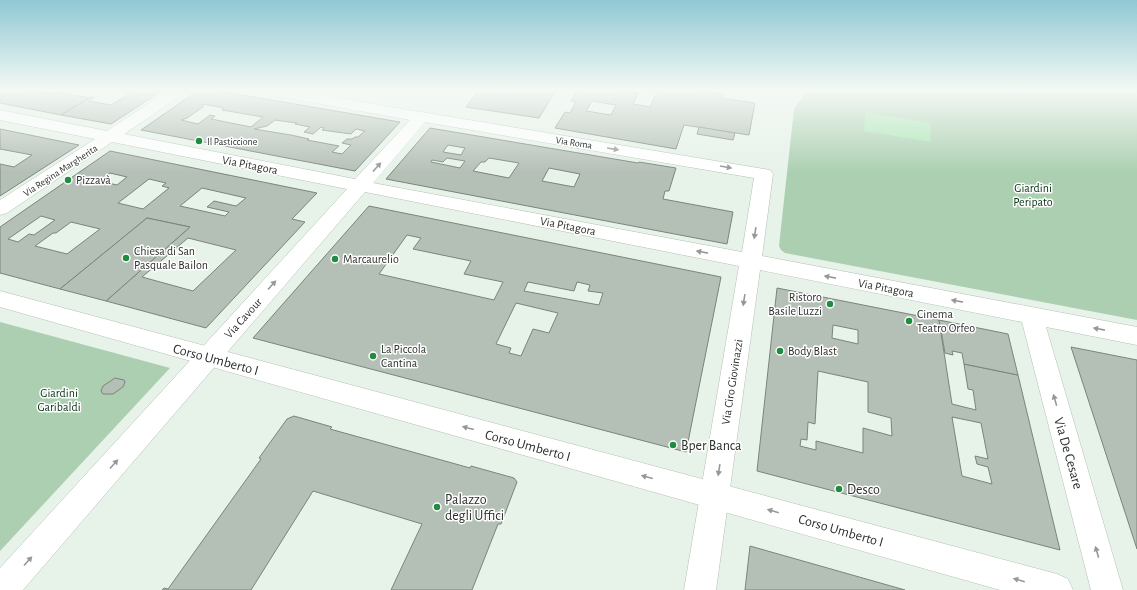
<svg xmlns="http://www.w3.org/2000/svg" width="1137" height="590" font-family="'Alegreya Sans',sans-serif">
<rect width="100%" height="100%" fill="#e7f2e9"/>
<g fill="#abcfb0">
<polygon points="807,90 1137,90 1137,320 785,253 781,250 779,246 794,109"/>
<polygon points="0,322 170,368 0,551"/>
</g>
<polygon fill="#aae5b3" points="865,112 930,123 931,142 864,131"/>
<g fill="#b4bfb6" stroke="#7b847c" fill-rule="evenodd">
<polygon points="0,90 25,90 53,94 57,92 89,98 61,115 0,103"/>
<polygon points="116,90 163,90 111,124 61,115 91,97 95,97 89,101 111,105 131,93"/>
<path d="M199,90H213L400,122L355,171L141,130ZM203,104L224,108L222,110L263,117L251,127L211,119L215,116L210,115L198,124L181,120L187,118L203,107ZM275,120L297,123L295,124L310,127L304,132L313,134L321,127L324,128L322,130L351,134L356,129L365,131L358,137H355L352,139H347L342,143L351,145L342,154L332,152L339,146L307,140L309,139L291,135L254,129L267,126Z"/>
<polygon points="479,90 556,90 539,118 466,107"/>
<path d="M578,90H616L638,94L633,104L650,107L658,90H698L723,94L721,98L755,103L749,135L684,125L676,149L555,128L565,112L570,113L576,102L571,101ZM592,101L616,105L611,115L586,111Z"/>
<polygon points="623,90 639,90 638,94 622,92"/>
<polygon points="699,127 735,133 733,140 697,134"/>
<path d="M430,128L638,163L639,162L676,168L669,191H665L663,199L733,212L727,244L386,179ZM448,145L465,148L461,155L443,152ZM447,158L465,161L460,168L431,162L432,160L443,162ZM489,158L519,163L509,178L473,171L481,162H485ZM549,168L580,174L574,187L542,181Z"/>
<polygon points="0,129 79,145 0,196 0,164 14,167 32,155 0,149"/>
<path d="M110,151L317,193L292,219L305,222L206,328L106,301L190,227L147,218L60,289L0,273V227ZM110,173L127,177L117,185L100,181ZM149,179L166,183L162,186L169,188L143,209L118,203ZM202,188L246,198L236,206L214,201L207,207L229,212L225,216L180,206ZM41,216L55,220L34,235L29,234L18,242L8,239ZM71,222L100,229L67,254L35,246L53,233H56ZM188,238L236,250L193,291L142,277Z"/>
<path d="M369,206L721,277L686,452L253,338ZM407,235L421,238L413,249L471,261L464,274L503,282L494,300L379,274ZM528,282L574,291L577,282L590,285L588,291L603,293L599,305L524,291ZM516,303L558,313L549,333L533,329L521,356L509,353L511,348L496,344Z"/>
<polygon points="147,218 190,227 106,301 60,289"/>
<path d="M777,288L939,320L952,404L976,410L973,390L968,389L964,364L1018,375L1060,550L757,471ZM833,325L858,330V344L832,338ZM818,371L868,382V412L891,418L892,436L863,428V453L816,441V450L800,446L801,439L807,440L808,422L815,424ZM952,417L981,423L988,459L975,456L977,464L988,467L992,484L962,476Z"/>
<polygon points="939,320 1008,334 1018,375 964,364 962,353 952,351 953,355 945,353"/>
<polygon points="1071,347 1137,360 1137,549"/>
<polygon points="115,378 124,380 125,382 123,387 113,394 103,394 101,391 103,386"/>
<polygon points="294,416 332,427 330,429 470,468 471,466 514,478 517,482 501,524 498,524 472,590 391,590 422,524 313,491 251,590 162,590 164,588 168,589 261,459 259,458 287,419"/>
<polygon points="750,546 905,590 745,590"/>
</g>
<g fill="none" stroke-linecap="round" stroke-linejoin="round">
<defs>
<path id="minor" d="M169,90H187L185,93L124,134L355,179L410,120L271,95L266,93L264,90H297L391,107L764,169L770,170L773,174L762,256L1137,327V345L1046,327L1123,590H1091L1022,322L760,270L716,590H684L739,266L365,192L23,590H0V568L347,189L112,142L7,213L0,215V200L95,139L0,120V110L107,131ZM425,122L754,178L742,252L373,183Z"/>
<polygon id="secondary" points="0,291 1057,574 1068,579 1073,590 1000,590 0,307"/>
</defs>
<use href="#minor" stroke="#b4bfb6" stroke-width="1"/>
<use href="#secondary" stroke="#b4bfb6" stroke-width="1"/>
<use href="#minor" fill="#fff" fill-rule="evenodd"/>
<use href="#secondary" fill="#fff" fill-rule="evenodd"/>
</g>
<defs><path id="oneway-solid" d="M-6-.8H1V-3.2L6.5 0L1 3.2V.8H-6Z"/></defs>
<g fill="#969896">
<use href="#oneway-solid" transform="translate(613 149) rotate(9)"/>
<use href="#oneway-solid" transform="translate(377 167) rotate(-48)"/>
<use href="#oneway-solid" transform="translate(726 167) rotate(10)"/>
<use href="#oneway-solid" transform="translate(755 233) rotate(99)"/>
<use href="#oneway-solid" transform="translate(702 252) rotate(-169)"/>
<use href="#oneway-solid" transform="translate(830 277) rotate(-169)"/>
<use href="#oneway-solid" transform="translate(272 285) rotate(-48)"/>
<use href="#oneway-solid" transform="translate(744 300) rotate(99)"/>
<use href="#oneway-solid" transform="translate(957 301) rotate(-169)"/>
<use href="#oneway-solid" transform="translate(1099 329) rotate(-169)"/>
<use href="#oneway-solid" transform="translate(1055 400) rotate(-106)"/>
<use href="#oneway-solid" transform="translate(468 428) rotate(-165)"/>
<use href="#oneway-solid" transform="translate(114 464) rotate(-48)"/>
<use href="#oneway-solid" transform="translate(719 470) rotate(99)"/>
<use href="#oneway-solid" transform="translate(647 477) rotate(-165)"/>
<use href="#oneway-solid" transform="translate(773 511) rotate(-164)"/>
<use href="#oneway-solid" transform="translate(1097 552) rotate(-106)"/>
<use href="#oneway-solid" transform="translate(28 561) rotate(-48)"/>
<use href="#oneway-solid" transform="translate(1019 580) rotate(-164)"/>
</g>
<linearGradient id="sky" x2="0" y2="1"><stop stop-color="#8fc8d3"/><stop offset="0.52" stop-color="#f4f9f5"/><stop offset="1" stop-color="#f4f9f5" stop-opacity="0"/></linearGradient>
<rect width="1137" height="173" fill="url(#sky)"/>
<g fill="#218b42" stroke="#fff" stroke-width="1.5">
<circle cx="199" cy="141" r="4"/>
<circle cx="68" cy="180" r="4"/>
<circle cx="126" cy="258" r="4"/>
<circle cx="335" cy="259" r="4"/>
<circle cx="830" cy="304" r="4"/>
<circle cx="909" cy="321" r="4"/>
<circle cx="780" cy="351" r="4"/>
<circle cx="373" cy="356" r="4"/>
<circle cx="673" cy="445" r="4"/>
<circle cx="839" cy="489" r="4"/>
<circle cx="437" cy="507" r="4"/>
</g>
<g text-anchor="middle" stroke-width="3" stroke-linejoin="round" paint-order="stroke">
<g font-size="10" fill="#2c302c" stroke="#fff" text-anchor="start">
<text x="207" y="145">Il Pasticcione</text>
</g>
<g font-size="10" fill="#2c302c" stroke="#fff">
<text transform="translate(574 142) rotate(9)" y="4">Via Roma</text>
<text transform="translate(60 170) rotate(-33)" y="4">Via Regina Margherita</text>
</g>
<g font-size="12" fill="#2c302c" stroke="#fff">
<text transform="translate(250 165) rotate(11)" y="4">Via Pitagora</text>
<text transform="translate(568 226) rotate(11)" y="4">Via Pitagora</text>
<text transform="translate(886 288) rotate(11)" y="4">Via Pitagora</text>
<text transform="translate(243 318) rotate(-48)" y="4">Via Cavour</text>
<text transform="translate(732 382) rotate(-81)" y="4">Via Ciro Giovinazzi</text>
</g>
<g font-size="12" fill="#2c302c" stroke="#fff" text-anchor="start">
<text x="76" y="184">Pizzavà</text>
<text x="134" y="255">Chiesa di San<tspan x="134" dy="14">Pasquale Bailon</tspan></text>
<text x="343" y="263">Marcaurelio</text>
<text x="822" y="301" text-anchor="end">Ristoro<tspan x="822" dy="14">Basile Luzzi</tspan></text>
<text x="917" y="318">Cinema<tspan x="917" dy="14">Teatro Orfeo</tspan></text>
<text x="381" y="353">La Piccola<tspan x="381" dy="14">Cantina</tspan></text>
<text x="788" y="355">Body Blast</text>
</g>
<g font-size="12" fill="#063313" stroke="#fff">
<text x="1033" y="192">Giardini<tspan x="1033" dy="14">Peripato</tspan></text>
<text x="59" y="397">Giardini<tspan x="59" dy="14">Garibaldi</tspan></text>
</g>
<g font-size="14" fill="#2c302c" stroke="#fff">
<text transform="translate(216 359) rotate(15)" y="5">Corso Umberto I</text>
<text transform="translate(528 445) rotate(15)" y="5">Corso Umberto I</text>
<text transform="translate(1069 453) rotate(74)" y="5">Via De Cesare</text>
<text transform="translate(841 530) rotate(16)" y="5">Corso Umberto I</text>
</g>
<g font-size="14" fill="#2c302c" stroke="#fff" text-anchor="start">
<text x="681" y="450">Bper Banca</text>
<text x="847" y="494">Desco</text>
<text x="445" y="504">Palazzo<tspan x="445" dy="16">degli Uffici</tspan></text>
</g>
</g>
</svg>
